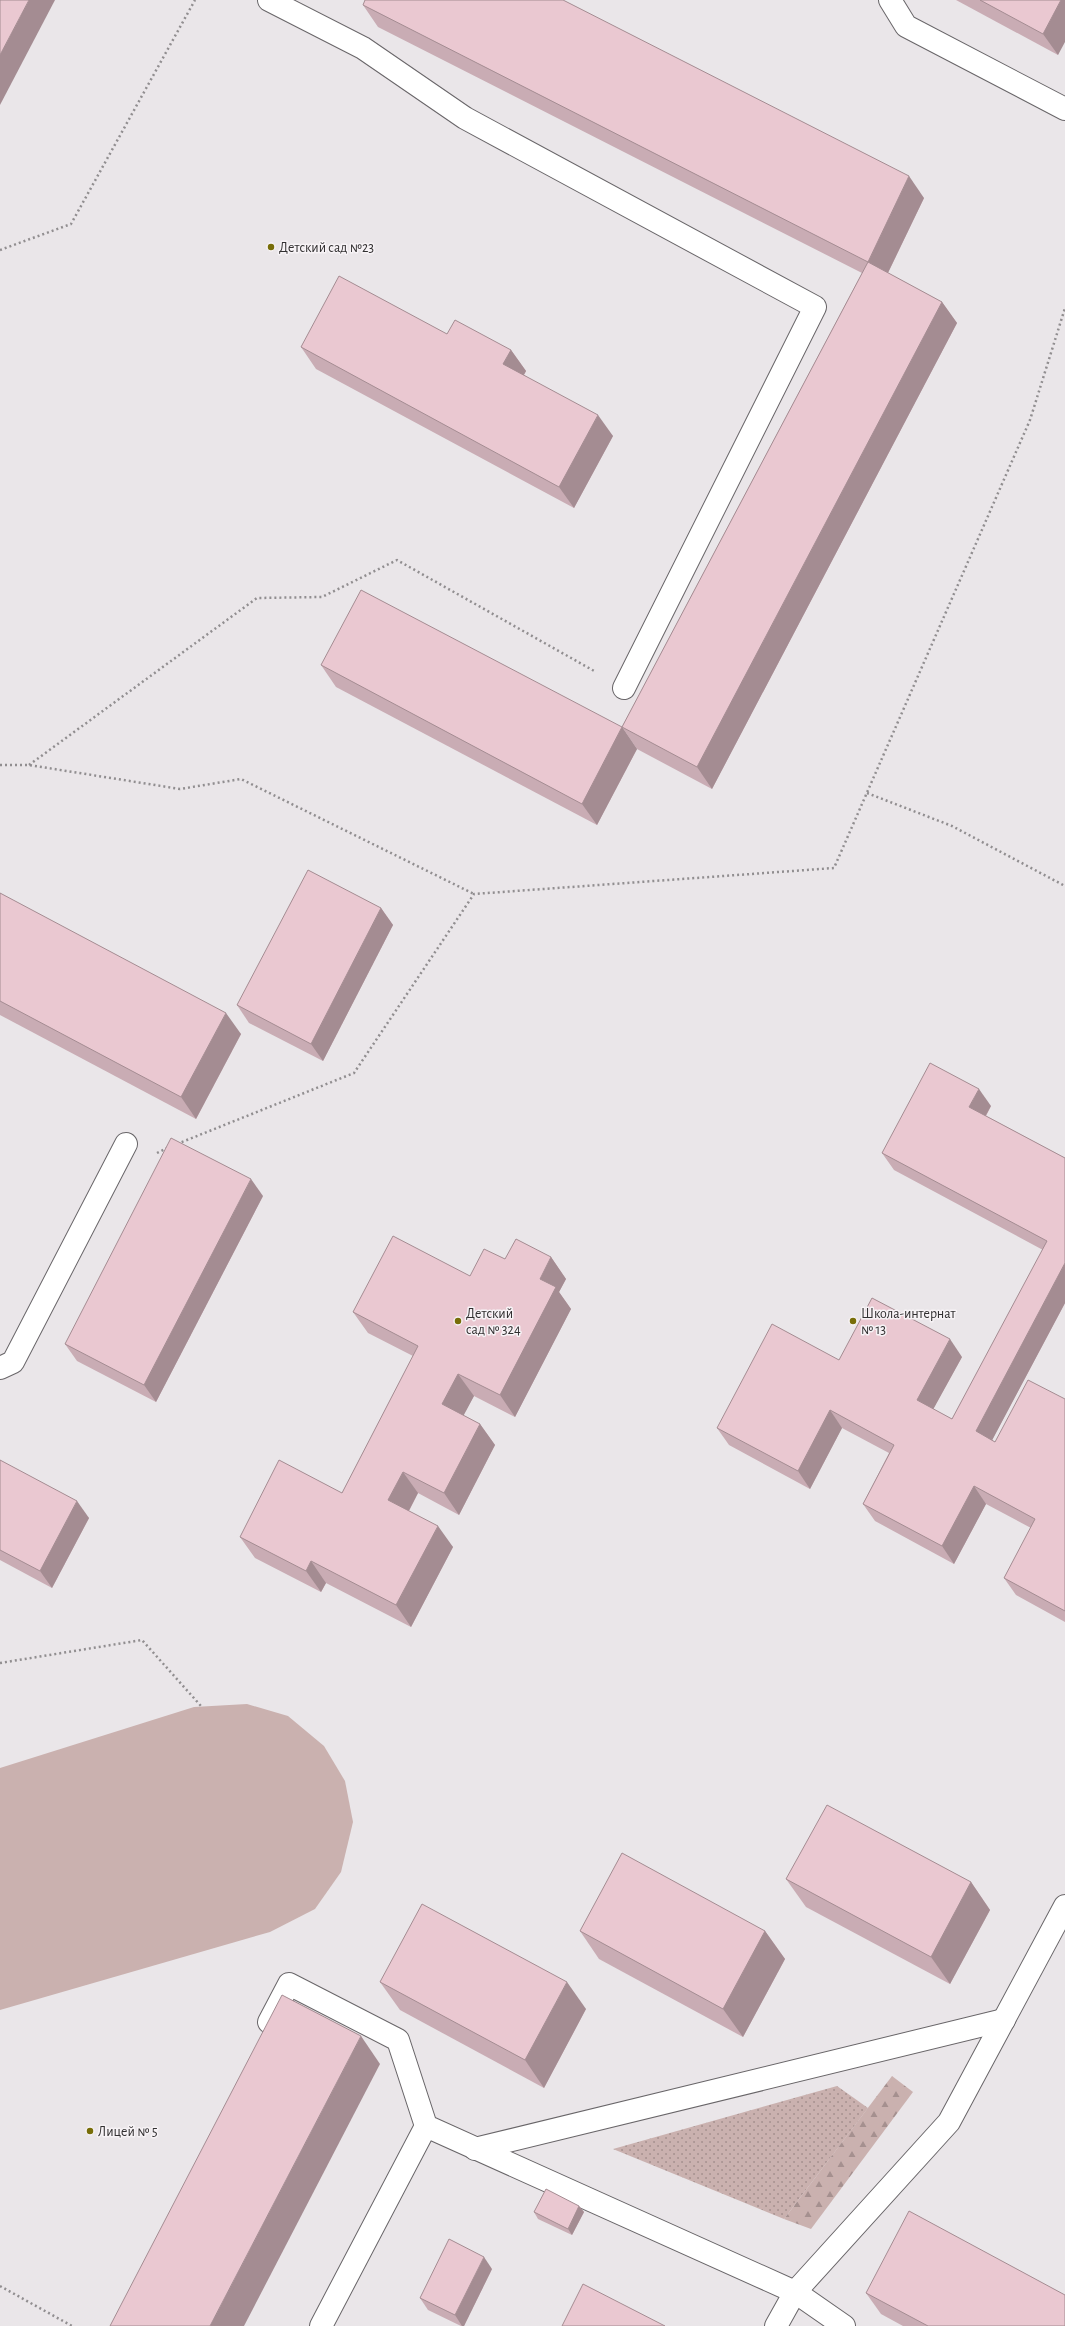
<svg xmlns="http://www.w3.org/2000/svg" width="1065" height="2326" font-family="'Alegreya Sans',sans-serif">
<defs>
<pattern id="grass-dots" width="8" height="8" patternUnits="userSpaceOnUse"><rect width="8" height="8" fill="#cab1af"/><path d="M2 2h.1M6 6h.1" fill="none" stroke="#a5908f" stroke-width="1.8" stroke-linecap="round"/></pattern>
<pattern id="forest-firs" width="22" height="20" patternUnits="userSpaceOnUse"><rect width="22" height="20" fill="#cab1af"/><path d="M5 1l3.5 6h-7zM16 11l3.5 6h-7z" fill="#a5908f"/></pattern>
</defs>
<rect width="100%" height="100%" fill="#eae6e9"/>
<polygon fill="url(#grass-dots)" points="837,2086 868,2108 784,2219 613,2149"/>
<polygon fill="url(#forest-firs)" points="892,2076 913,2092 811,2229 784,2219"/>
<polygon fill="#cab1af" points="247,1704 288,1716 324,1746 345,1781 353,1822 341,1872 315,1909 270,1932 0,2010 0,1768 194,1707"/>
<g fill="none" stroke-linecap="round" stroke-linejoin="round">
<defs>
<g id="minor">
<polyline points="269,0 363,48 465,118 815,307 624,688"/>
<polyline points="890,0 906,26 1065,109"/>
<polyline points="0,1368 13,1362 126,1144"/>
<polyline points="269,2022 289,1984 398,2040 426,2126 795,2292 844,2326"/>
<polyline points="475,2149 1004,2020"/>
<polyline points="321,2326 426,2126"/>
<polyline points="776,2326 795,2292 949,2122 1065,1906"/>
</g>
</defs>
<use href="#minor" stroke="#696669" stroke-width="24"/>
<g stroke="#918e90" stroke-width="2.5" stroke-dasharray="2 3" stroke-linecap="butt">
<polyline points="0,250 71,224 195,0"/>
<polyline points="0,765 29,765 180,789 241,779 474,894"/>
<polyline points="29,765 257,598 322,597 397,560 596,672"/>
<polyline points="867,793 952,826 1065,886"/>
<polyline points="177,1144 354,1073 474,894 834,868 1030,420 1065,308"/>
<polyline points="157,1153 167,1148"/>
<polyline points="0,1663 142,1640 201,1706"/>
<polyline points="0,2286 72,2326"/>
</g>
<use href="#minor" stroke="#fff" stroke-width="22"/>
</g>
<g fill="#c9acb4">
<polygon points="956,0 1065,0 1058,55"/>
<polygon points="363,5 924,198 888,273 942,302 957,323 712,789 637,749 622,727 862,273 378,27"/>
<polygon points="447,334 511,350 526,371 524,375 613,436 574,508 316,369 301,347"/>
<polygon points="321,665 622,727 637,749 597,825 336,687"/>
<polygon points="0,893 241,1034 196,1119 0,1015"/>
<polygon points="381,908 393,925 323,1061 249,1023 237,1005"/>
<polygon points="991,1106 986,1116 1065,1158 1065,1303 992,1440 995,1442 1065,1399 1065,1622 1016,1595 1004,1578 1031,1528 986,1504 954,1564 875,1521 863,1504 889,1453 842,1428 810,1489 729,1445 717,1428 839,1360 962,1357 933,1409 952,1419 1043,1250 894,1170 882,1153"/>
<polygon points="263,1196 156,1402 77,1361 65,1344"/>
<polygon points="551,1257 566,1279 559,1292 571,1309 515,1417 474,1396 463,1415 480,1424 495,1445 459,1515 418,1493 409,1511 453,1547 411,1627 326,1583 321,1592 255,1558 240,1537 342,1493 413,1356 368,1333 353,1312 470,1276 505,1259"/>
<polygon points="0,1460 89,1518 52,1588 0,1560"/>
<polygon points="786,1879 971,1882 990,1910 950,1984 806,1907"/>
<polygon points="580,1931 765,1931 785,1959 743,2037 599,1959"/>
<polygon points="380,1982 586,2009 544,2088 400,2010"/>
<polygon points="579,2206 584,2212 572,2235 538,2219 534,2212"/>
<polygon points="492,2269 464,2326 461,2326 428,2310 420,2298"/>
<polygon points="866,2293 1065,2326 903,2326 881,2314"/>
</g>
<g fill="#a48c92">
<polygon points="29,0 55,0 0,105 0,55"/>
<polygon points="1061,0 1065,0 1065,42 1058,55 1043,34"/>
<polygon points="909,176 924,198 883,283 868,262"/>
<polygon points="942,302 957,323 712,789 697,767"/>
<polygon points="511,350 526,371 518,385 503,364"/>
<polygon points="598,415 613,436 574,508 559,487"/>
<polygon points="622,727 637,749 597,825 582,804"/>
<polygon points="381,908 393,925 323,1061 311,1044"/>
<polygon points="226,1013 241,1034 196,1119 181,1097"/>
<polygon points="979,1089 991,1106 981,1124 969,1107"/>
<polygon points="251,1179 263,1196 156,1402 144,1385"/>
<polygon points="551,1257 566,1279 559,1292 571,1309 515,1417 500,1395 540,1279"/>
<polygon points="1065,1263 1065,1303 988,1448 976,1431"/>
<polygon points="950,1339 962,1357 929,1417 917,1400"/>
<polygon points="458,1374 474,1396 458,1426 442,1404"/>
<polygon points="830,1410 842,1428 810,1489 798,1471"/>
<polygon points="480,1424 495,1445 459,1515 444,1493"/>
<polygon points="403,1472 418,1493 403,1522 388,1500"/>
<polygon points="974,1486 986,1504 954,1564 942,1546"/>
<polygon points="77,1501 89,1518 52,1588 40,1571"/>
<polygon points="438,1526 453,1547 411,1627 396,1605"/>
<polygon points="311,1561 326,1583 321,1592 306,1571"/>
<polygon points="971,1882 990,1910 950,1984 931,1957"/>
<polygon points="765,1931 785,1959 743,2037 723,2009"/>
<polygon points="567,1982 586,2009 544,2088 525,2060"/>
<polygon points="361,2036 380,2064 244,2326 210,2326"/>
<polygon points="579,2206 584,2212 572,2235 568,2229"/>
<polygon points="484,2257 492,2269 464,2326 462,2326 455,2315"/>
</g>
<g fill="#eac8d1" stroke="#a48c92">
<polygon points="0,0 29,0 0,55"/>
<polygon points="365,0 563,0 909,176 868,262 942,302 697,767 622,727 868,262 363,5"/>
<polygon points="980,0 1061,0 1043,34"/>
<polygon points="339,276 447,334 455,320 511,350 503,364 598,415 559,487 301,347"/>
<polygon points="361,590 622,727 582,804 321,665"/>
<polygon points="308,870 381,908 311,1044 237,1005"/>
<polygon points="0,893 226,1013 181,1097 0,1001"/>
<polygon points="930,1063 979,1089 969,1107 1065,1158 1065,1263 976,1431 995,1442 1028,1380 1065,1399 1065,1611 1004,1578 1035,1519 974,1486 942,1546 863,1504 894,1445 830,1410 798,1471 717,1428 772,1324 839,1360 872,1298 950,1339 917,1400 952,1419 1047,1241 882,1153"/>
<polygon points="171,1138 251,1179 144,1385 65,1344"/>
<polygon points="393,1236 470,1276 484,1249 505,1259 516,1239 551,1257 540,1279 556,1287 500,1395 458,1374 442,1404 480,1424 444,1493 403,1472 388,1500 438,1526 396,1605 311,1561 306,1571 240,1537 279,1460 342,1493 418,1346 353,1312"/>
<polygon points="0,1460 77,1501 40,1571 0,1550"/>
<polygon points="827,1805 971,1882 931,1957 786,1879"/>
<polygon points="622,1853 765,1931 723,2009 580,1931"/>
<polygon points="422,1904 567,1982 525,2060 380,1982"/>
<polygon points="282,1995 361,2036 210,2326 110,2326"/>
<polygon points="546,2189 579,2206 568,2229 534,2212"/>
<polygon points="909,2211 1065,2295 1065,2326 928,2326 866,2293"/>
<polygon points="449,2239 484,2257 455,2315 420,2298"/>
<polygon points="583,2284 665,2326 562,2326"/>
</g>
<g fill="#776d08" stroke="#f7f3f6" stroke-width="1.5">
<circle cx="271" cy="247" r="4"/>
<circle cx="458" cy="1321" r="4"/>
<circle cx="853" cy="1321" r="4"/>
<circle cx="90" cy="2131" r="4"/>
</g>
<g text-anchor="middle" stroke-width="3" stroke-linejoin="round" paint-order="stroke">
<g font-size="14" fill="#323031" stroke="#f7f3f6" text-anchor="start">
<text x="279" y="252">Детский сад №23</text>
<text x="466" y="1318">Детский<tspan x="466" dy="16">сад № 324</tspan></text>
<text x="861" y="1318">Школа-интернат<tspan x="861" dy="16">№ 13</tspan></text>
<text x="98" y="2136">Лицей № 5</text>
</g>
</g>
</svg>
